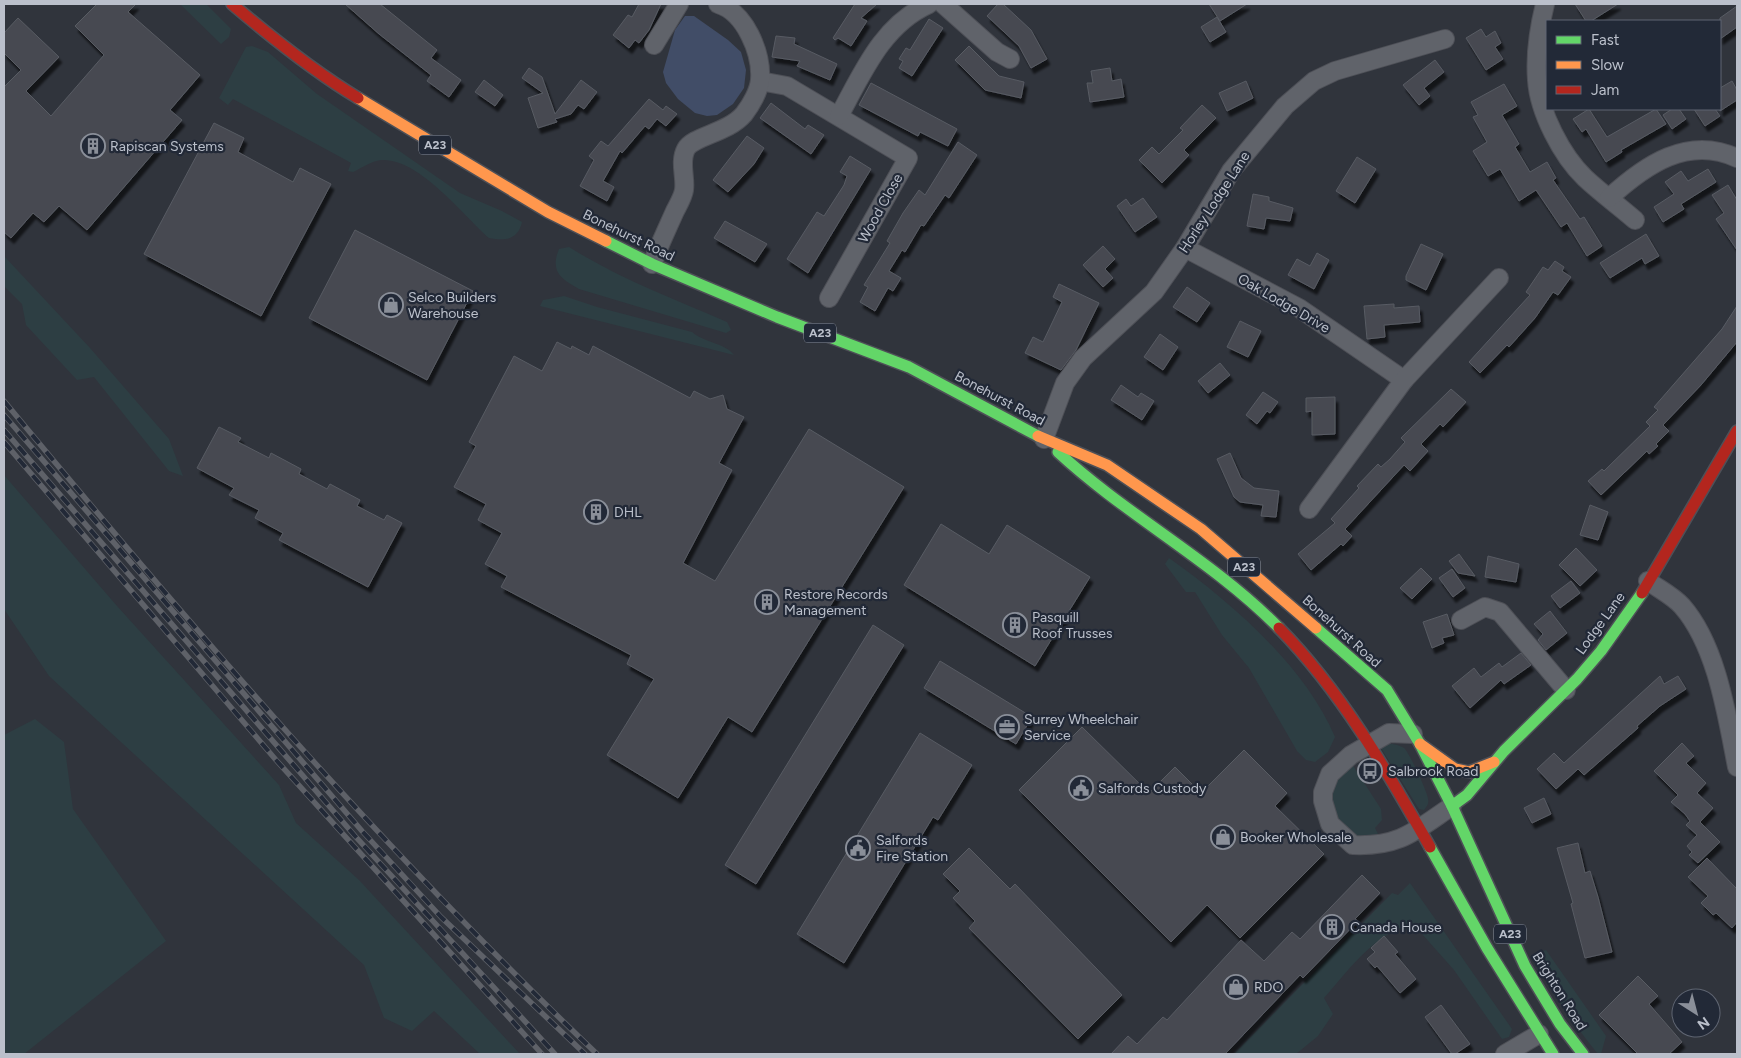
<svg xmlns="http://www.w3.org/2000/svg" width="1741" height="1058" font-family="Figtree,sans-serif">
<defs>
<filter id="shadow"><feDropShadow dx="3" dy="5.5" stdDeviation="1" flood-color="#0009"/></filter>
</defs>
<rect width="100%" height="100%" fill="#30343c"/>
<g fill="#2d3e43">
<polygon points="180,4 206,4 231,29 229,37 221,44"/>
<path d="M252,46L268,52L317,94L460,193L502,211L522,222C518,240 505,241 489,238C463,215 418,157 381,160C371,161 362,168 353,172L348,171L351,163L344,159L233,99L228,105L219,98L246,47Z"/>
<path d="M569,247C618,278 674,299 727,322L731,330L726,333L579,289C560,278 550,271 559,249Z"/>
<polygon points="4,256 90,348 169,439 183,476 169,471 94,377 77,380 26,325 22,304 4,286"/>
<path d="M564,296L597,307L692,332C705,343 725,343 734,355L540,306L543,300Z"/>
<polygon points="4,475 117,606 279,785 296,823 359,880 520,1054 480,1054 434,1011 412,1031 384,1018 364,965 49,676 4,609"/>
<path d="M1169,558C1231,602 1305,666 1335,737L1328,752L1315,762L1306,760L1297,751L1249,668L1222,635L1195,592H1186L1165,564Z"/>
<polygon points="35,719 64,742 73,809 166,941 24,1054 4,1054 4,735"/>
<path d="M1385,743C1392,744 1398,744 1404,748C1409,752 1428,793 1428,799C1429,804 1427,806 1424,810L1419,809L1381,748Z"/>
<path d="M1352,764L1381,809L1382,820L1375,828L1378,834C1371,837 1366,840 1359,837C1344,833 1327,806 1331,791C1333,780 1345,771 1352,764Z"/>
<path d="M1410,883L1512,1029L1509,1037L1502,1039L1454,970L1422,934L1405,926C1370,939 1348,971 1324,998L1333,1014L1318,1036L1296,1054H1234L1392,893L1398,895Z"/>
<path d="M1546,950L1606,1036L1601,1054H1598C1573,1023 1549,991 1535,954Z"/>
</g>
<polygon fill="#414d67" points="685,16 694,16 728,40 741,52 746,70 744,88 733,104 717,115 707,116 695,113 678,99 666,83 663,72 675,30"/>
<g fill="#464a51" stroke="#585b63" filter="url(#shadow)">
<polygon points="97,4 136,4 128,12 200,75 170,110 182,120 87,230 59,206 44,222 33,213 11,238 4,232 4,87 21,70 4,53 4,33 18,18 59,57 26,91 51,116 104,55 75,26"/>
<polygon points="345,4 380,4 437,50 431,58 461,80 449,97 427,81 431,75 379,34"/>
<polygon points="639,4 661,4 649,30 639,43 635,40 629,48 613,35 628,15 632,17"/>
<polygon points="855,4 877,4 861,18 867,21 851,46 838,38 835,40 833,38"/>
<polygon points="998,4 1003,4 1031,30 1047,59 1031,68 1019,46 987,16"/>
<polygon points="1209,4 1247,4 1220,21"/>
<polygon points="1575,4 1618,4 1591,21 1586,21"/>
<polygon points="1737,6 1737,27 1720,39 1720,18"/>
<polygon points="1217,17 1226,32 1210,42 1201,27"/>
<polygon points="929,19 943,28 912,76 899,68 903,61 899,59 906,48 910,50"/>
<polygon points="1481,29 1486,37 1495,31 1501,43 1495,47 1503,59 1486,70 1466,38"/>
<polygon points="776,36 795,38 794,44 837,64 830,80 797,66 800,61 772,57"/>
<polygon points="969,46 999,76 1024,82 1021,98 985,90 955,60"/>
<polygon points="1435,60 1444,72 1424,88 1430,96 1419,105 1403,85"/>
<polygon points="529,68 542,77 555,114 581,80 597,92 584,109 578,105 571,114 555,119 557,122 538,128 528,98 543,93 522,78"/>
<polygon points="1110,68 1112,81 1121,79 1124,97 1090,102 1087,83 1093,83 1091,71"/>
<polygon points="484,80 503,95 495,106 475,92"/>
<polygon points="1246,81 1253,98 1227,111 1219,93"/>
<polygon points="1732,81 1737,90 1737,100 1720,111 1720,88"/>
<polygon points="871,83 957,129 948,146 920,132 918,136 859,105"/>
<polygon points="1504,84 1517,106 1502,115 1519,144 1515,147 1530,172 1547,162 1556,178 1553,180 1580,219 1584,217 1602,246 1587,256 1567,223 1561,227 1536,190 1519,201 1500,169 1488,176 1473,151 1487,142 1473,117 1478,115 1471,102"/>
<polygon points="649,99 663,110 666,106 677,114 666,126 657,119 649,129 645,126 622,153 620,151 603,181 614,187 607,201 580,186 594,160 589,156 601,141 608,146"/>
<polygon points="771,103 805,129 808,125 824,135 811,154 760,118"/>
<polygon points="1202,105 1216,118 1184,150 1189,155 1162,183 1139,160 1152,147 1159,154 1183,130 1180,128"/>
<polygon points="1589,109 1607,137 1656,109 1666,124 1621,150 1622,152 1606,162 1586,129 1582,132 1573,119"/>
<polygon points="1672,109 1679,109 1686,119 1672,129 1663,115"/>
<polygon points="1694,109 1715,109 1720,116 1705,126"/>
<polygon points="214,123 244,138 238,152 293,182 300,168 331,184 261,316 144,254"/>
<polygon points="747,136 764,148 754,164 728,192 713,180"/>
<polygon points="958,142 977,155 949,198 945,195 924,226 921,225 905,252 902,250 889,271 901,278 893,291 888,288 875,311 860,302 868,287 864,285 890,243 887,241 903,213 919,190 925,195"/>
<polygon points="850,156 871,169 808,273 787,259 817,212 824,216 844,185 847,176 840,172"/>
<polygon points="1357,157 1376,169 1355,203 1336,191"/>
<polygon points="1708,169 1716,182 1681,204 1684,209 1663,222 1654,207 1674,194 1665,182 1681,171 1688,181"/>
<polygon points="1728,185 1737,200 1737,250 1716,219 1724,213 1712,195"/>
<polygon points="1253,194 1269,197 1269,201 1293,208 1290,221 1266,218 1264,229 1247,226"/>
<polygon points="1143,198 1157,217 1135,232 1117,206 1126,199 1131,206"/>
<polygon points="725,221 767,244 755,262 714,238"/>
<polygon points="355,230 473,291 427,380 309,318"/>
<polygon points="1646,234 1659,256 1645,264 1642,258 1610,278 1600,263"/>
<polygon points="1421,244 1443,254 1426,290 1406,280 1406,276"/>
<polygon points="1103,246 1115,259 1105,269 1113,278 1103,287 1083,265"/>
<polygon points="1317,253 1329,260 1314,289 1288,275 1297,259 1310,266"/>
<polygon points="1555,261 1564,267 1562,271 1571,277 1558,295 1553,292 1535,318 1509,347 1507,345 1480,373 1469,362 1530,295 1526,292 1543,267 1548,270"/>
<polygon points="1059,284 1099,303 1076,350 1061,370 1025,353 1033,337 1043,342 1062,302 1053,297"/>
<polygon points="1187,287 1210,303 1197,322 1173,307"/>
<polygon points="1394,304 1394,308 1419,306 1420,322 1384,325 1385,337 1367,339 1364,306"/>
<polygon points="1737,306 1737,342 1701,385 1663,425 1669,431 1656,444 1658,446 1649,454 1647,451 1601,495 1588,481 1602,469 1604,471 1650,426 1646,422 1658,410 1654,407 1722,329"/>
<polygon points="1240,321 1261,331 1248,357 1227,347"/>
<polygon points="1160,334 1178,347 1163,370 1144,357"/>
<polygon points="557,342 571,349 572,346 589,355 593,346 690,398 694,391 710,399 723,395 727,409 744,417 719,463 732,470 683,563 715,581 809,429 904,487 752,732 728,717 678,798 607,755 654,679 627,664 631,655 501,587 507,576 485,564 502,533 478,520 486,504 454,487 476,446 469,442 514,356 542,371"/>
<polygon points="1220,363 1230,375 1208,393 1198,381"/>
<polygon points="1121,385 1138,397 1141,393 1154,401 1142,420 1111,400"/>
<polygon points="1451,389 1466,402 1443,427 1440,424 1421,444 1428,451 1410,471 1404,465 1345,529 1352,536 1343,546 1341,544 1311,570 1298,554 1335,523 1331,519 1359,488 1357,486 1378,464 1381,467 1390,459 1405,442 1401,438"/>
<polygon points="1263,392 1278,402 1270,413 1267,411 1257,424 1246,415"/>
<polygon points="1335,397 1335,434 1312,435 1312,411 1306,412 1306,398"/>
<polygon points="219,427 241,438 238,442 269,458 271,453 301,469 299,474 327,489 330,484 360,500 357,506 384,520 387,515 402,523 368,587 279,540 283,533 255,518 259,510 229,495 234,488 197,468"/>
<polygon points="1230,453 1241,478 1254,488 1279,491 1276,517 1261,516 1263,505 1240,502 1234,497 1217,459"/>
<polygon points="1590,505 1608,512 1598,540 1580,535"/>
<polygon points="941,524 989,554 1007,525 1090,577 1035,666 904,585"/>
<polygon points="1576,548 1597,570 1580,586 1559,565"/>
<polygon points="1459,554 1475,576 1458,573 1449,561"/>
<polygon points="1488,556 1519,564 1516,582 1485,577"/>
<polygon points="1421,568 1432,579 1412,599 1400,588"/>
<polygon points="1452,569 1465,588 1453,597 1439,578"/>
<polygon points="1571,581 1580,593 1560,608 1551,596"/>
<polygon points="1550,611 1567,633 1546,650 1538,640 1543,634 1534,624"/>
<polygon points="1447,614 1454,635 1442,638 1444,643 1432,648 1423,622"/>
<polygon points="873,625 904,645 756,884 725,865"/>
<polygon points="1521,653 1531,665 1504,684 1501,680 1470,708 1452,686 1474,668 1481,677 1499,663 1502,667"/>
<polygon points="940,661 1032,717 1016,744 924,688"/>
<polygon points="1660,676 1664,684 1678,676 1686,689 1660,706 1637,726 1638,728 1584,775 1578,769 1556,789 1537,769 1554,753 1564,763"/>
<polygon points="1082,727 1149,793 1175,767 1201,793 1244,750 1287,793 1275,806 1324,854 1240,938 1207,905 1171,942 1019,790"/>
<polygon points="920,733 972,765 938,820 933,817 844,963 797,934"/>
<polygon points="1682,743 1694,756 1686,763 1706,783 1697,793 1713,808 1700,822 1720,842 1698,863 1689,855 1692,852 1687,846 1697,835 1686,825 1690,821 1685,814 1671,802 1678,795 1654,771"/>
<polygon points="1544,798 1551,814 1532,823 1524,808"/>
<polygon points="1578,843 1585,873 1590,871 1598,897 1612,952 1585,958 1571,904 1573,903 1557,848"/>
<polygon points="969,848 1010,889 1015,884 1122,995 1078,1039 969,928 975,921 953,898 960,891 943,874"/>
<polygon points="1707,858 1737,889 1737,922 1732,928 1716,913 1713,915 1701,903 1708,896 1688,877"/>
<polygon points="1362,875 1380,893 1355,919 1358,921 1303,978 1300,975 1225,1054 1111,1054 1128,1036 1137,1044 1163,1017 1167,1020 1241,940 1264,961 1292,932 1300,939"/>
<polygon points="1384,936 1398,952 1395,954 1416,979 1400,993 1377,966 1375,968 1367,959 1375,952 1371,948"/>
<polygon points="1638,976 1658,996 1649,1004 1682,1042 1669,1054 1638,1054 1599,1015"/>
<polygon points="1441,1005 1470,1044 1455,1054 1452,1054 1425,1017"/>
</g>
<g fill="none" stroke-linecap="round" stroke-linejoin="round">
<defs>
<g id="street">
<polyline points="943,4 997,52 1010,59"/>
<path d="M1545,4C1539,28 1535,55 1537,80C1539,112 1562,156 1585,178C1601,193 1619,206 1635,220"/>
<polyline points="654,45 679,4"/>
<polyline points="760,81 787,86 908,158 829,298"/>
<path d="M839,116C862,74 882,25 929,4"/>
<path d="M1609,198C1645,165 1688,135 1737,158"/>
<polyline points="1185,248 1299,308 1404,380"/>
<path d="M652,264C659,246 667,229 675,211C678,205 683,197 684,190C686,177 679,162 686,149C693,136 728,133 744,114C751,105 759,91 760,80C762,53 745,12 718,4"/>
<polyline points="1044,439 1065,383 1083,358 1154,292 1185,248 1231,171 1285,106 1314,81 1335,71 1445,39"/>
<polyline points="1309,509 1404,380 1499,278"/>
<path d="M1648,581C1659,589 1673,596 1682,606C1717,646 1727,716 1737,767"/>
<polyline points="1461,620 1485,607 1500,612 1566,690"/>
<path d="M1413,734L1389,733L1351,755L1330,774L1323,792V801L1330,824L1353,845C1400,847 1415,831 1452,806"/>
<polyline points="1505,1054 1539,1034"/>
</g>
<g id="fast">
<polyline points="606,241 652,264 777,317 909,367 1038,436"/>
<path d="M1058,452C1127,516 1212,560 1279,628"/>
<polyline points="1316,628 1387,690 1420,744 1452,806 1525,966 1560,1024 1583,1054"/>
<polyline points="1452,806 1467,795 1504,751 1577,679 1601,651 1642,593"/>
<polyline points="1430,847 1487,948 1553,1054"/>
</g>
<g id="slow">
<polyline points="358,98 548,212 606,241"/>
<polyline points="1038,436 1107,465 1201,529 1316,628"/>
<polyline points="1420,744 1455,769 1469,772 1494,762"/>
</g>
<g id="jam">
<path d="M232,4C272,38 313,71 358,98"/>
<polyline points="1642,593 1737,431"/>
<path d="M1279,628C1341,691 1387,771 1430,847"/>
</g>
</defs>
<use href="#street" stroke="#4e5057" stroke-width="20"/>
<use href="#fast" stroke="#4e5057" stroke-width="14"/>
<use href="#slow" stroke="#4e5057" stroke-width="14"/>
<use href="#jam" stroke="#4e5057" stroke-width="14"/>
<use href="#street" stroke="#60636a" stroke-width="18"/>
<use href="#fast" stroke="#63d668" stroke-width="11"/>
<use href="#slow" stroke="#ff974d" stroke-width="11"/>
<use href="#jam" stroke="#b3261e" stroke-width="11"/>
<defs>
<g id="rail">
<path d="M4,401C192,628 384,851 597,1054"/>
<polyline points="4,415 362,831 441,917 585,1054"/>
<polyline points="4,430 355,836 555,1054"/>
<polyline points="4,442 276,760 542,1054"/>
</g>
</defs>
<use href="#rail" stroke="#5e6168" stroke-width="5.5"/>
<use href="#rail" stroke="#222937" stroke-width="4" stroke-dasharray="11" stroke-linecap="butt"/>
</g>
<defs>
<symbol id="building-ring" viewBox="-11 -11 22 22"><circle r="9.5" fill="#222937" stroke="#8a8f99" stroke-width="1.5"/><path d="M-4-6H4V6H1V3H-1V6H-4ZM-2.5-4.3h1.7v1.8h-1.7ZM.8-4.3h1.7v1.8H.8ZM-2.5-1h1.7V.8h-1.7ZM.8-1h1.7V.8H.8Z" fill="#8a8f99"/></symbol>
<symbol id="shop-ring" viewBox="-11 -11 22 22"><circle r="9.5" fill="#222937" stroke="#8a8f99" stroke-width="1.5"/><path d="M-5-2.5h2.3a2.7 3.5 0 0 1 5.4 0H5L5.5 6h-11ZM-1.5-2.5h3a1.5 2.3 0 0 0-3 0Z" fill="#8a8f99"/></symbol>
<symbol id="office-ring" viewBox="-11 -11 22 22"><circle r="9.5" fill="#222937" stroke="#8a8f99" stroke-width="1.5"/><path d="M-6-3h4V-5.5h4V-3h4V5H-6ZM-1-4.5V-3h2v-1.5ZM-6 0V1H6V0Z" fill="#8a8f99"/></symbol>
<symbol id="bus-ring" viewBox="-11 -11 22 22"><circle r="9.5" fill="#222937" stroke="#8a8f99" stroke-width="1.5"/><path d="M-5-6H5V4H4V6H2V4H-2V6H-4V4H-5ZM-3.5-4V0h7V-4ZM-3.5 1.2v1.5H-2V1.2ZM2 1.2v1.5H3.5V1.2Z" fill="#8a8f99"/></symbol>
<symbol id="civic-ring" viewBox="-11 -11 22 22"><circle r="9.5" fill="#222937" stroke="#8a8f99" stroke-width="1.5"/><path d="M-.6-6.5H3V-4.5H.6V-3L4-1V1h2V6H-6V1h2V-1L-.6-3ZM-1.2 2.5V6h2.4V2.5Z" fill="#8a8f99"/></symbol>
</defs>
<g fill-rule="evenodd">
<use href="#building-ring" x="79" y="132" width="28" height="28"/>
<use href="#shop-ring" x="377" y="291" width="28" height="28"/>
<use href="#building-ring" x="582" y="498" width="28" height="28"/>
<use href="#building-ring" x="753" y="588" width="28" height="28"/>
<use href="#building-ring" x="1001" y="611" width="28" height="28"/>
<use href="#office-ring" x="993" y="713" width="28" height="28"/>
<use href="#bus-ring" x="1356" y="757" width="28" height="28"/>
<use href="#civic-ring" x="1067" y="774" width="28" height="28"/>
<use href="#shop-ring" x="1209" y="823" width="28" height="28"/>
<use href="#civic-ring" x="844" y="834" width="28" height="28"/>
<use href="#building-ring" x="1318" y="913" width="28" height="28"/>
<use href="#shop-ring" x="1222" y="973" width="28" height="28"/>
</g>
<g text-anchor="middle" stroke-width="4.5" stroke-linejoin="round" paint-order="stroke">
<g fill="#222937" stroke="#8d939f" stroke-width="1">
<rect x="419" y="135.5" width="32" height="19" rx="4"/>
<rect x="804" y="323.5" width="32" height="19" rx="4"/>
<rect x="1228" y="557.5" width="32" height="19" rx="4"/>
<rect x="1494" y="924.5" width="32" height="19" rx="4"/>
</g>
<g font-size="12" font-weight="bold" fill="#bbc0cb">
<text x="435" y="149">A23</text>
<text x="820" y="337">A23</text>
<text x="1244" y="571">A23</text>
<text x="1510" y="938">A23</text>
</g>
<g font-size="14" fill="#bbc0cb" stroke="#222937" text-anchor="start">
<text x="110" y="151">Rapiscan Systems</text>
<text x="408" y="302">Selco Builders<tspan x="408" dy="16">Warehouse</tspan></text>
<text x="614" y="517">DHL</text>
<text x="784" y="599">Restore Records<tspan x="784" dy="16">Management</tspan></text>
<text x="1032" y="622">Pasquill<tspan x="1032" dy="16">Roof Trusses</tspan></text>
<text x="1024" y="724">Surrey Wheelchair<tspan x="1024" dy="16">Service</tspan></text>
<text x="1388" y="776">Salbrook Road</text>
<text x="1098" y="793">Salfords Custody</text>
<text x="1240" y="842">Booker Wholesale</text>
<text x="876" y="845">Salfords<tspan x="876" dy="16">Fire Station</tspan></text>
<text x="1350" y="932">Canada House</text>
<text x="1254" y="992">RDO</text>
</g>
<g font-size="14" fill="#bbc0cb" stroke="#222937">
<text transform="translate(1214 202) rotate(-57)" y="5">Horley Lodge Lane</text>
<text transform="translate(880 208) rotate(-61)" y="5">Wood Close</text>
<text transform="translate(629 235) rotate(26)" y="5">Bonehurst Road</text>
<text transform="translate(1284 303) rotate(30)" y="5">Oak Lodge Drive</text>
<text transform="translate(1000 398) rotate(28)" y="5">Bonehurst Road</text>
<text transform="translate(1600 623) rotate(-54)" y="5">Lodge Lane</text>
<text transform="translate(1342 631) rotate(42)" y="5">Bonehurst Road</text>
<text transform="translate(1560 991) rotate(58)" y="5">Brighton Road</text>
</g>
</g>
<rect width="1741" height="1058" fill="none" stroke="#bbc0cb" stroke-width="10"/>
<rect x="1546" y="20" width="175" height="90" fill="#222937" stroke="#5f6572"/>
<rect x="1556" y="36" width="25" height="8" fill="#63d668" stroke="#5f6572"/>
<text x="1591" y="45" font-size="15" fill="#bbc0cb">Fast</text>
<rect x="1556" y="61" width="25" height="8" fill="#ff974d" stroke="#5f6572"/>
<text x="1591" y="70" font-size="15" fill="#bbc0cb">Slow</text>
<rect x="1556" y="86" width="25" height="8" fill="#b3261e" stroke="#5f6572"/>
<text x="1591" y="95" font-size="15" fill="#bbc0cb">Jam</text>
<g transform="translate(1696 1013) rotate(144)"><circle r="24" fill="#222937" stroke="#5f6572"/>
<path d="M0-4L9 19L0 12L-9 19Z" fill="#8a8f99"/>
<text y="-8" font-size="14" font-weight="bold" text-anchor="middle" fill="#bbc0cb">N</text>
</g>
</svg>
